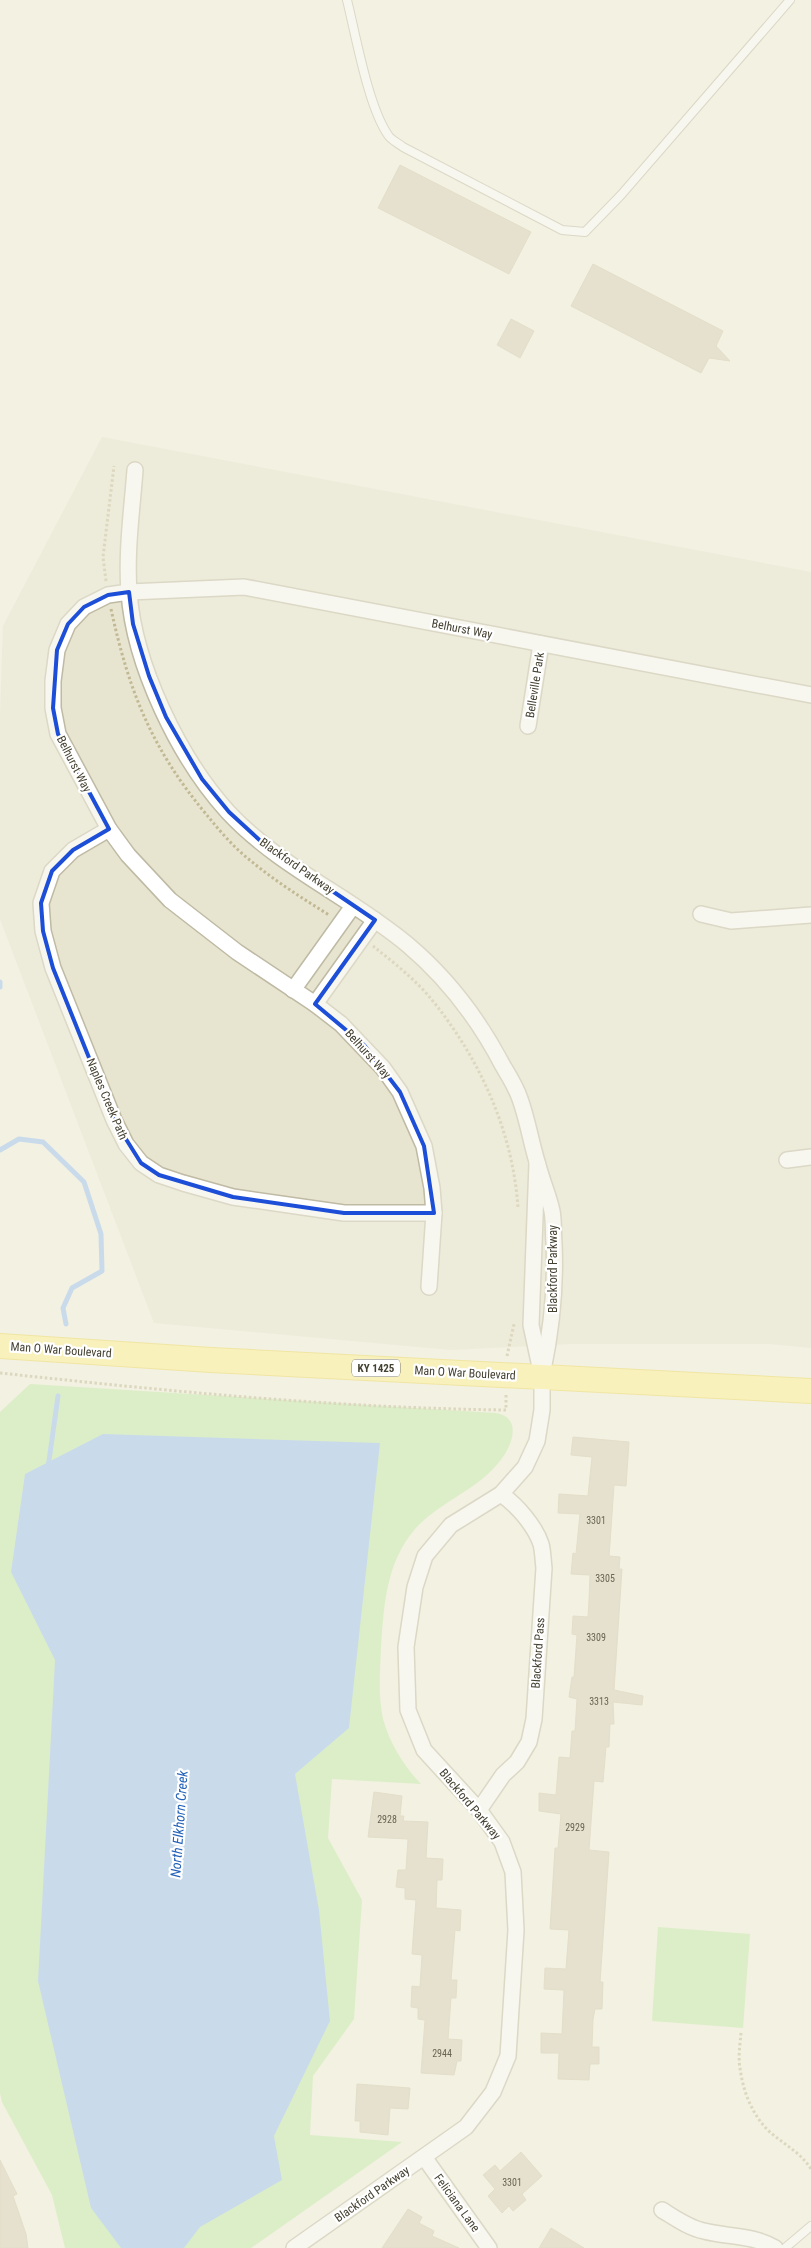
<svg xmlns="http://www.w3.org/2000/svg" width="811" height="2248" font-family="'Roboto Condensed',sans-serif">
<rect width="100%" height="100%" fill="#f3f1e2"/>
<polygon fill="#e7e4d0" points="102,437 811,572 811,1348 770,1344 571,1344 451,1350 154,1323 0,919 0,715 3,626"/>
<g fill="#c2eba7">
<path d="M30,1384L496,1413C523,1418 512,1446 500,1461C478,1490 439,1502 415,1529C386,1563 384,1605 381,1647C380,1672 378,1696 383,1719C390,1744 404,1766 421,1784L332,1779L328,1838L362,1900L354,2019L313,2076L310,2135L402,2142L251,2248H65L52,2195L2,2102L0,2093V1412Z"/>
<polygon points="658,1927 750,1934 743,2028 652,2021"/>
</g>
<polygon fill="#98c1f6" points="103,1434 380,1443 349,1728 295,1774 319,1910 330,2021 274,2136 282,2180 200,2227 184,2248 121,2248 91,2208 38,1981 55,1660 11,1572 25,1474"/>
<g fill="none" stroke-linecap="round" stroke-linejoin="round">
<g stroke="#98c1f6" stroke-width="5">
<polyline points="0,982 0,987"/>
<polyline points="0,1150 19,1139 43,1142 84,1182 101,1234 102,1271 72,1288 63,1308 66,1324"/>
<polyline points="48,1468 58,1396"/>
</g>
</g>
<g fill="#d5ceb7" stroke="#d1c8aa">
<polygon points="400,165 531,232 509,274 378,208"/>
<polygon points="593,264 723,331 716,346 730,361 709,358 701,373 571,306"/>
<polygon points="511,319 534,331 520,358 497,345"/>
<polygon points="573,1437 629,1442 626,1486 614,1485 611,1529 609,1556 620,1557 619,1569 622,1569 614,1690 643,1696 642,1705 613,1702 614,1724 610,1724 609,1747 606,1747 603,1782 594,1781 589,1850 609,1852 600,1982 603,1982 602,2009 595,2009 593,2019 592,2047 599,2047 599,2064 590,2064 589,2080 558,2079 559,2053 541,2053 541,2033 562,2034 564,1990 544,1989 545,1968 566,1969 569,1930 550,1929 555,1848 558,1848 561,1814 539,1811 539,1793 556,1795 559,1757 570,1758 572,1731 575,1731 577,1699 569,1697 572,1677 574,1677 577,1635 572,1634 573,1616 588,1617 589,1600 590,1575 571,1574 573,1553 576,1554 580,1514 558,1513 559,1494 588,1496 592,1457 571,1455"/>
<polygon points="374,1792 402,1796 400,1816 404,1816 403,1821 428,1822 426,1858 443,1859 442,1880 437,1880 436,1908 461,1910 460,1931 455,1930 451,1980 457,1980 456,1998 451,1998 448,2039 462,2040 461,2061 457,2061 454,2075 421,2073 425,2020 418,2019 418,2008 411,2007 412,1986 420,1987 422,1955 412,1954 416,1900 405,1899 405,1888 396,1887 398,1870 406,1870 408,1839 368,1837"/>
<polygon points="357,2084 410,2088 408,2109 390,2108 388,2135 360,2132 360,2121 355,2121"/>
<polygon points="521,2152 542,2176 522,2194 526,2200 513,2211 509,2206 502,2213 488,2196 495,2189 483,2175 495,2165 500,2171"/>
<polygon points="0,2160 17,2194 13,2196 26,2234 28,2248 0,2248"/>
<polygon points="408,2209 422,2217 419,2223 434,2231 432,2236 459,2248 382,2248"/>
<polygon points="551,2228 584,2248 539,2248"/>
</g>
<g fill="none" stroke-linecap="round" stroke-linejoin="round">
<defs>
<g id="service">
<path d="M347,0C356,36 368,106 388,135C391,140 398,143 403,147L562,230L585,232L621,195L790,0"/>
<polyline points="785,2248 811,2226"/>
</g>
<g id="minor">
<path d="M135,470C132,510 126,551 129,592C134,665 179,758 228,812C279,867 351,897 408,945C447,978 479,1020 503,1066C509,1076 516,1087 520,1099C528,1121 531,1143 538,1165C542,1181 549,1196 552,1211C554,1221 553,1233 554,1243C556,1287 552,1327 543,1370"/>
<polyline points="528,726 541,644"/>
<polyline points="109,829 73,850 52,871 41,903 43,931 53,968 114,1120 126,1144 141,1163 159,1175 183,1183 233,1197 344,1213 434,1213"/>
<polyline points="701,914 731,921 811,915"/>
<polyline points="293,990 353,906"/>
<polyline points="315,1004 375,920"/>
<polyline points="787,1160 811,1157"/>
<polyline points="429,1287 434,1213 432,1188 424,1146 400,1092 383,1068 341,1024 315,1004 237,952 170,900 128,855 109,829 58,734 53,708 53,681 57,650 68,624 84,607 108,595 129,592 244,587 811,695"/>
<path d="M479,1810L503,1775L517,1762L529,1742L534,1719L544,1568C543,1561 543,1551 541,1544C535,1526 517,1505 501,1494"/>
<polyline points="424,2157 489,2248"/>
<path d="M662,2210C675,2218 689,2228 704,2231C727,2237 754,2235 775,2248"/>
<polyline points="294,2248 466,2127 493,2092 508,2056 516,1930 513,1872 502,1842 479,1810 424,1750 408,1710 406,1647 415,1587 425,1556 451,1525 501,1494 525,1467 537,1441 542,1410 542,1376 531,1325 537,1163"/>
</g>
<polyline id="primary" points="0,1346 211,1360 811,1391"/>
</defs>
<use href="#service" stroke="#bfbaa4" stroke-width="10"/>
<use href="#minor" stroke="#bfbaa4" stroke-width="18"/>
<use href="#primary" stroke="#eed856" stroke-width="26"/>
<g stroke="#c2b994" stroke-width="3" stroke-dasharray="2.5 2.5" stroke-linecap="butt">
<polyline points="106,581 103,557 114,466"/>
<path d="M111,609C129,692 152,749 206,814C219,830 234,848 251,861C275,881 302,898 329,915"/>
<path d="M373,946C393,962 416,980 432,1000C480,1059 513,1132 518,1208"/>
<polyline points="507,1356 514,1324"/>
<path d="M0,1373C168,1391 336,1408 506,1410V1393"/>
<path d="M741,2033C740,2044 738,2057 740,2068C743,2092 753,2117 771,2133C785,2145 801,2153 811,2169"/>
</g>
<use href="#service" stroke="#fff" stroke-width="8"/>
<use href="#minor" stroke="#fff" stroke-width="15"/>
<use href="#primary" stroke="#fff18f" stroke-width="24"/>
</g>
<path d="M0 0H811V2248H0ZM129,592L133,624L149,676L166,717L202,779L229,812L266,846L375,920L315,1004L364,1045L400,1092L424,1146L434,1213H344L233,1197L159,1175L141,1163L114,1120L53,968L43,931L41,903L52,871L73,850L109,829L58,734L53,708L57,650L68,624L84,607L108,595Z" fill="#f3f1e2" fill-opacity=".55" fill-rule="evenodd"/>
<path fill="none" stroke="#1d4ed8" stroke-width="4" stroke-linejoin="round" d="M129,592L133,624L149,676L166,717L202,779L229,812L266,846L375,920L315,1004L364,1045L400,1092L424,1146L434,1213H344L233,1197L159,1175L141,1163L114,1120L53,968L43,931L41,903L52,871L73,850L109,829L58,734L53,708L57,650L68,624L84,607L108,595Z"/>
<g text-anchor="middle" stroke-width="4.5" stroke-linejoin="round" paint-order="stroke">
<g font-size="10" fill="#696453">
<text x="596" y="1524">3301</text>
<text x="605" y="1582">3305</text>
<text x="596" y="1641">3309</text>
<text x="599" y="1705">3313</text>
<text x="387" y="1823">2928</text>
<text x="575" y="1831">2929</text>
<text x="442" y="2057">2944</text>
<text x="512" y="2186">3301</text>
</g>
<rect fill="#fff" stroke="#7d7a70" stroke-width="1" x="352" y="1359.5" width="48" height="17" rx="4"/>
<g font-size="11" font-weight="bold" fill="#454132">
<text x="376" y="1372">KY 1425</text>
</g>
<g font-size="12" fill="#454132" stroke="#fff">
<text transform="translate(462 629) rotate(11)" y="4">Belhurst Way</text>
<text transform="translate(535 685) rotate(-81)" y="4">Belleville Park</text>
<text transform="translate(74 764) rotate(63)" y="4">Belhurst Way</text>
<text transform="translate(297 866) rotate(35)" y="4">Blackford Parkway</text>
<text transform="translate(368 1054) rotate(48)" y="4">Belhurst Way</text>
<text transform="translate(107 1099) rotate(67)" y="4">Naples Creek Path</text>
<text transform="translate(553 1269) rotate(-90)" y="4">Blackford Parkway</text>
<text transform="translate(61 1350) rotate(4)" y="4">Man O War Boulevard</text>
<text transform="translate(465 1373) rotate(3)" y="4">Man O War Boulevard</text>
<text transform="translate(538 1653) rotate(-86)" y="4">Blackford Pass</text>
<text transform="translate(470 1804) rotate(50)" y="4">Blackford Parkway</text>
<text transform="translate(372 2194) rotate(-35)" y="4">Blackford Parkway</text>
<text transform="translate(457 2203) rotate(54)" y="4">Feliciana Lane</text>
</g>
<g font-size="14" font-style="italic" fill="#2362b9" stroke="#fff">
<text transform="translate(179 1824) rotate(-86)" y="5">North Elkhorn Creek</text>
</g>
</g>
</svg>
